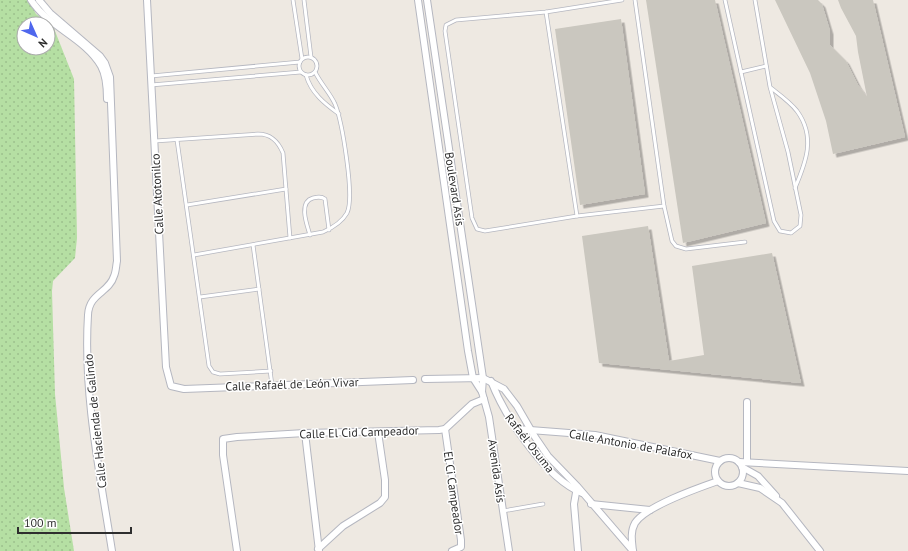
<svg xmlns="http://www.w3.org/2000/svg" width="908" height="551" viewBox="0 0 908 551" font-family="'PT Sans',sans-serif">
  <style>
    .grass { fill: url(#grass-dots); fill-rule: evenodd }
    .building { fill: #cac7bf; filter: url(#shadow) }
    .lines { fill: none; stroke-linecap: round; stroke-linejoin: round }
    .service-casing { stroke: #b5b7c0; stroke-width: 4.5 }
    .minor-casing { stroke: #b5b7c0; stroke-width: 8 }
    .service { stroke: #fff; stroke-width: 3 }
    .minor { stroke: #fff; stroke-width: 6 }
    .labels { text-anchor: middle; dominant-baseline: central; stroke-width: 3; stroke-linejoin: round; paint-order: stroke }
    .street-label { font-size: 12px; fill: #2e2e2e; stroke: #fff }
  </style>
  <defs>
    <pattern id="grass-dots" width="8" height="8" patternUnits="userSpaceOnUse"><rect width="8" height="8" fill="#b5dfa3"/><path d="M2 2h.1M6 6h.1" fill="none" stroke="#9cc08d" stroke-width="1.8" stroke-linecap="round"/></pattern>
    <filter id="shadow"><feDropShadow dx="3.5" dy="3.5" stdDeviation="0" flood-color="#0004"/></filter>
  </defs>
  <rect width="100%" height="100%" fill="#eee9e2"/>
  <path class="grass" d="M0,0H29L36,14L53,26L74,79L77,238L75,258L53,281L52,291L55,394L64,488L74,551H0ZM24,24H48V48H24Z"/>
  <g class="building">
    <path d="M646,0H715L766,223L683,243Z"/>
    <path d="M775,0H818L822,4L830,31V45L846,61L858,85L867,97L858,52L856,36L841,8L838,0H873L905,137L833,154L826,121L810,73Z"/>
    <path d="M621,19L645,194L580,205L555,29Z"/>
    <path d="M648,226L669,361L704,355L692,266L772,253L801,383L599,363L582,236Z"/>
  </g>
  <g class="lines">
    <defs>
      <g id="service">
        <path d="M293,0L302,59"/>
        <path d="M304,0L311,57"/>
        <path d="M622,0L546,12L456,20L446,25L445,31L472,218L477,229L485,231L577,216L664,206"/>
        <path d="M635,0L664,206L672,241L676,246L686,249L745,242"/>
        <path d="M725,0L774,221L780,231L791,233L800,226L801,215L788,152L770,87L755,0"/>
        <path d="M546,12L577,216"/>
        <circle cx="308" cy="66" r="9"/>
        <path d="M741,72L766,66"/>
        <path d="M306,75C311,93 325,104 339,114"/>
        <path d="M151,76L300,62"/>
        <path d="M151,85L301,72"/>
        <path d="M771,88C780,95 790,102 797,111C816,137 806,162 795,188"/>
        <path d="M177,140L209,366L213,372L220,374L271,371"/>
        <path d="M155,141L258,134C271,134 278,141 283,153L290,238"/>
        <path d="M187,205L286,189"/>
        <path d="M310,235C307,225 298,202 313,198C317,197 321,196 325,199L329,230"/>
        <path d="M253,245L272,385"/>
        <path d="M194,255L323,232C332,228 342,222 347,213C355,197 342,121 335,104C330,93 321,84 315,72"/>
        <path d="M200,297L259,289"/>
        <path d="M503,511L543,504"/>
      </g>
      <g id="minor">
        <path d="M31,0C48,27 85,38 101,66C106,75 107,88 107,99"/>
        <path d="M39,0L50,13L100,56L105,63L110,77L117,261C116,266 116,272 114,276C109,293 89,293 88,315C83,394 100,474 112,551"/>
        <path d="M147,0L166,367L171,386L184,389L413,380"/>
        <path d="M418,0L468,351L473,378L482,392"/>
        <path d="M427,0L483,378L482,392L489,417L509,551"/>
        <path d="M425,379L483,378L504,389L517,406L535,437L548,456L577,486L633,551"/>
        <path d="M491,381C505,417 545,478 582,493"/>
        <path d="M445,429L461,540V547L452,551"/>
        <path d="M517,429L595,435L720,461"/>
        <path d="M305,433L319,551"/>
        <circle cx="729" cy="472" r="14"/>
        <path d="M739,462L908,471"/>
        <path d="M747,462V402"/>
        <path d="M742,467L758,476L776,496"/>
        <path d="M738,483L760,488L782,503L820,551"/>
        <path d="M577,487L574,504L578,551"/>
        <path d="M591,504L650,510"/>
        <path d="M318,549L343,526L380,503L385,497V480L378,432"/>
        <path d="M237,551L223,455V439L237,437L305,433L439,430L445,429L472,404L484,399"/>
        <path d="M633,551C632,542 630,532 635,523C646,506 698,488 718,481"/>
      </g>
    </defs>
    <use href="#service" class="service-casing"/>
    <use href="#minor" class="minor-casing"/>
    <use href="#service" class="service"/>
    <use href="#minor" class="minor"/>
  </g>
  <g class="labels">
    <g class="street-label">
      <text transform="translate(455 189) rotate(81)">Boulevard Asís</text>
      <text transform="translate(157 194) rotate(-93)">Calle Atotonilco</text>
      <text transform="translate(292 384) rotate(-2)">Calle Rafaél de León Vivar</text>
      <text transform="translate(95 421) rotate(-96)">Calle Hacienda de Galindo</text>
      <text transform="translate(359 432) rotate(-2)">Calle El Cid Campeador</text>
      <text transform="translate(530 443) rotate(52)">Rafaél Osuma</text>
      <text transform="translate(631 444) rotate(10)">Calle Antonio de Palafox</text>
      <text transform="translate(497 471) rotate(82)">Avenida Asís</text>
      <text transform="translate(454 493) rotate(82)">El Ci Campeador</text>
    </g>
  </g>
  <g transform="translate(36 36) rotate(135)"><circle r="19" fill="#ffffff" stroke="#ababab"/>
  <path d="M0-3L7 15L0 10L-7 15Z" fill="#4f67ed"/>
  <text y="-6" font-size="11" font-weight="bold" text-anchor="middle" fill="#2e2e2e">N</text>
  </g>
  <path d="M18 527v6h113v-6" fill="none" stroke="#2e2e2e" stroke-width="2"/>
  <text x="24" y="527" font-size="12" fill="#2e2e2e" stroke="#ffffff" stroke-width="3" paint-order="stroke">100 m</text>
</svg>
